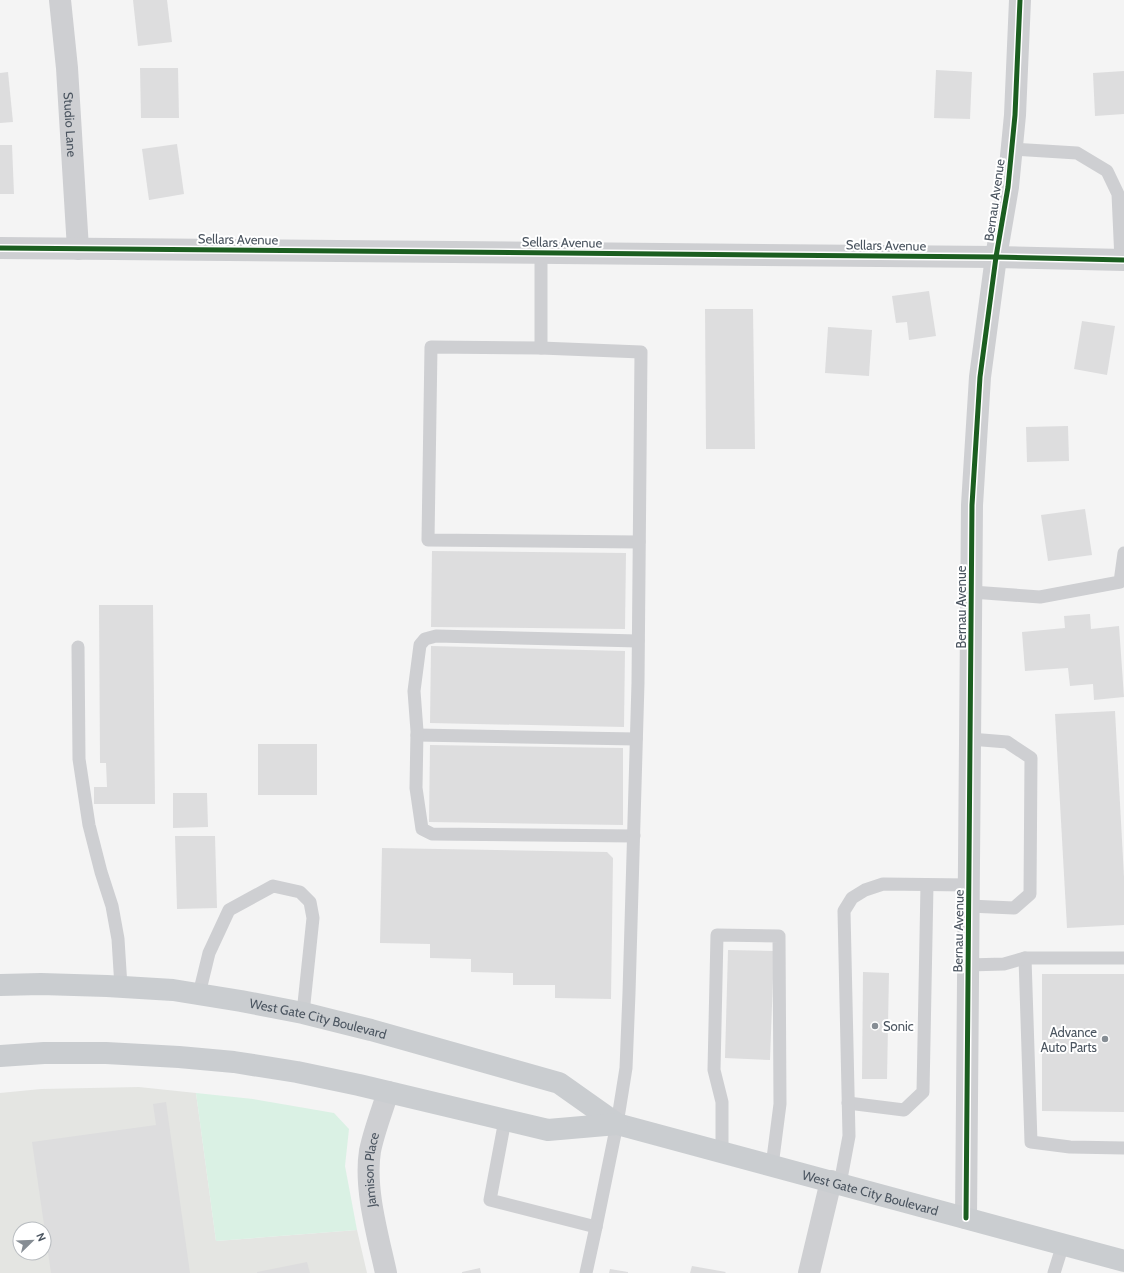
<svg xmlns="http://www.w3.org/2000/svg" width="1124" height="1273" viewBox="0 0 1124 1273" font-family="Cabin,sans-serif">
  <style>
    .commercial { fill: #e4e5e2; fill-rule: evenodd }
    .green { fill: #daf1e4 }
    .building { fill: #ddddde }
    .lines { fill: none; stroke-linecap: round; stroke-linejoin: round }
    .lane { stroke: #cecfd2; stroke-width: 13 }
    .street { stroke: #cecfd2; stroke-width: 22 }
    .primary { stroke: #cacdd0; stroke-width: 22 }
    .cycleway-casing { stroke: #fff; stroke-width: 8 }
    .cycleway { stroke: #1b5e20; stroke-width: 5 }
    .poi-dot { fill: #868d94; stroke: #fff; stroke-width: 1.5 }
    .labels { text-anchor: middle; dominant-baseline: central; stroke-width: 4; stroke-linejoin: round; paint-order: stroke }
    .street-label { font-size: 13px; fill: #4b5560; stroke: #fff }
    .poi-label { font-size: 13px; fill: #4b5560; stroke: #fff; text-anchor: start }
  </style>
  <rect width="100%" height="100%" fill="#f4f4f4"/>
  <path class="commercial" d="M139,1087L196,1093L216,1241L357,1230L367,1273H0V1093L41,1089ZM20,1229H44V1253H20Z"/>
  <path class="green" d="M196,1093L253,1099L334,1113L349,1129L345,1166L357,1230L216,1241Z"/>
  <g class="building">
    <path d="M133,0H167L172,42L138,46Z"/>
    <path d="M140,68H178L179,118H141Z"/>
    <path d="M936,70L972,72L970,119L934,118Z"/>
    <path d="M1124,71V114L1095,116L1093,73Z"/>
    <path d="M8,72L13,122L0,123V73Z"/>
    <path d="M177,144L184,194L149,200L142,149Z"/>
    <path d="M0,145H12L14,194H0Z"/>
    <path d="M929,291L936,336L909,340L907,322L896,323L892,296Z"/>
    <path d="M705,309H753L755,449H706Z"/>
    <path d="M1082,321L1115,326L1107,375L1074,369Z"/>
    <path d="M828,327L872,330L869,376L825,373Z"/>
    <path d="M1068,426L1069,461L1027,462L1026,427Z"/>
    <path d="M1085,509L1092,555L1048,561L1041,515Z"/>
    <path d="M432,551L626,553L625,629L431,627Z"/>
    <path d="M99,605H153L155,804H94V787H107L106,763H100Z"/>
    <path d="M1090,614L1091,629L1119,626L1124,697L1094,700L1093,684L1070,686L1068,668L1025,671L1022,632L1065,628L1064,616Z"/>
    <path d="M431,646L625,651L624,727L430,723Z"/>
    <path d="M1115,711L1124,877V925L1067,928L1055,714Z"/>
    <rect x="258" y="744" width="59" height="51"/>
    <path d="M430,745L623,748V825L429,822Z"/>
    <path d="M173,793H207L208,827L173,828Z"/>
    <path d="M175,836H215L217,908L177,909Z"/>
    <path d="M382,848L607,852L613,858L611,999L555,998V985H513V973L471,972V959L430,958V944L380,943Z"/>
    <path d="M728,950L774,951L770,1060L725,1058Z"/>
    <path d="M863,972L889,973L887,1079H862Z"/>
    <path d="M1042,974H1124V1112L1042,1111Z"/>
    <path d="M166,1102L190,1273H51L32,1142L156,1125L153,1104Z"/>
    <path d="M307,1262L310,1273H257V1272Z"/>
    <path d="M692,1266L726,1272L725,1273H690Z"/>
    <path d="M480,1268L481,1273H462V1272Z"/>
    <path d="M610,1269L628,1272V1273H609Z"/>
  </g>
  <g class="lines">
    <g class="lane">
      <path d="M1012,149L1077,153L1107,171L1118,194L1121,260"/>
      <path d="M541,348L431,347L428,540L639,542"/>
      <path d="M972,592L1040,597L1120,582L1124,553"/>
      <path d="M78,647L79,759L89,825L101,872L112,906L118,939L121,987"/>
      <path d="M417,735L636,739"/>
      <path d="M634,836L432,834L422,829L416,788L417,731L414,691L420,645L425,639L436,636L638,641"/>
      <path d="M969,906L1014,908L1030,894L1031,758L1007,742L970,739"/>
      <path d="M1025,958L1031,1142L1070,1147L1124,1148"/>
      <path d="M968,965L1004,964L1025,958H1124"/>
      <path d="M199,994L209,953L229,910L273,886L300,892L310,902L313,918L303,1013"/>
      <path d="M848,1103L904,1110L923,1092L927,885"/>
      <path d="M505,1120L490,1200L596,1227L617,1124L626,1068L629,993L638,683L641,352L541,348V253"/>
      <path d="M722,1152V1102L714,1070L717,935L779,936L780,1104L772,1166"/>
      <path d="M840,1184L849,1136L844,911L852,898L865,890L883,884L969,885"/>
      <path d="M586,1273L596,1227"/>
      <path d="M1054,1273L1063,1244"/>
    </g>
    <g class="street">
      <path id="s1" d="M60,0L67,68L78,249"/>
      <path d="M0,248L996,257L1124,260"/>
      <path d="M966,1218L972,505L980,377L996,257L1008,187L1015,115L1020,0"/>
      <path id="s2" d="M386,1273C378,1236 364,1189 370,1151C374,1131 382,1111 388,1092"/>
      <path d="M809,1273L831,1181"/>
    </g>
    <g class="primary">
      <path id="s3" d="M0,985L41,984L107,986L173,990L241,1001L303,1013L371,1030L559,1083L617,1124L1124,1261"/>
      <path d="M0,1056L44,1053H106L179,1057L234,1062L297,1072L359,1085L548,1130L617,1124"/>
    </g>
    <defs>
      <g id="cycleway">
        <path d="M0,248L996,257L1124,260"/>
        <path d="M966,1218L972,505L980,377L996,257L1008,187L1015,115L1020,0"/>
      </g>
    </defs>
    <use href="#cycleway" class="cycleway-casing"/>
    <use href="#cycleway" class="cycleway"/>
  </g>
  <g class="poi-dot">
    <circle cx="875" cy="1026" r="4"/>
    <circle cx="1105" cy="1039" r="4"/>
  </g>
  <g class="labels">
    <g class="street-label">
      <text stroke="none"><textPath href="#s1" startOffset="125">Studio Lane</textPath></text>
      <text transform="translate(994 200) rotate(-82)">Bernau Avenue</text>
      <text transform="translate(238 239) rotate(1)">Sellars Avenue</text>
      <text transform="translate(562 242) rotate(1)">Sellars Avenue</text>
      <text transform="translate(886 245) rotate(1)">Sellars Avenue</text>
      <text transform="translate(961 607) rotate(-90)">Bernau Avenue</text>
      <text transform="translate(958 931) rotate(-89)">Bernau Avenue</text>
      <text stroke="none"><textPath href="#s3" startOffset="321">West Gate City Boulevard</textPath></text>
      <text stroke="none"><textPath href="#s2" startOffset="105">Jamison Place</textPath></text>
      <text stroke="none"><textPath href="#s3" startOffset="904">West Gate City Boulevard</textPath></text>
    </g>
    <g class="poi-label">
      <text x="883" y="1026">Sonic</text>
      <text x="1097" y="1032" text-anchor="end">Advance<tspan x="1097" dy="15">Auto Parts</tspan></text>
    </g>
  </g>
  <g transform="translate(32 1241) rotate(67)"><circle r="19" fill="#ffffff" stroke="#b7bbbf"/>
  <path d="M0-3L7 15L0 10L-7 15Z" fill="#868d94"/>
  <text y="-6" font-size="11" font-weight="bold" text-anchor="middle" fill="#4b5560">N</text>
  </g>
</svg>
